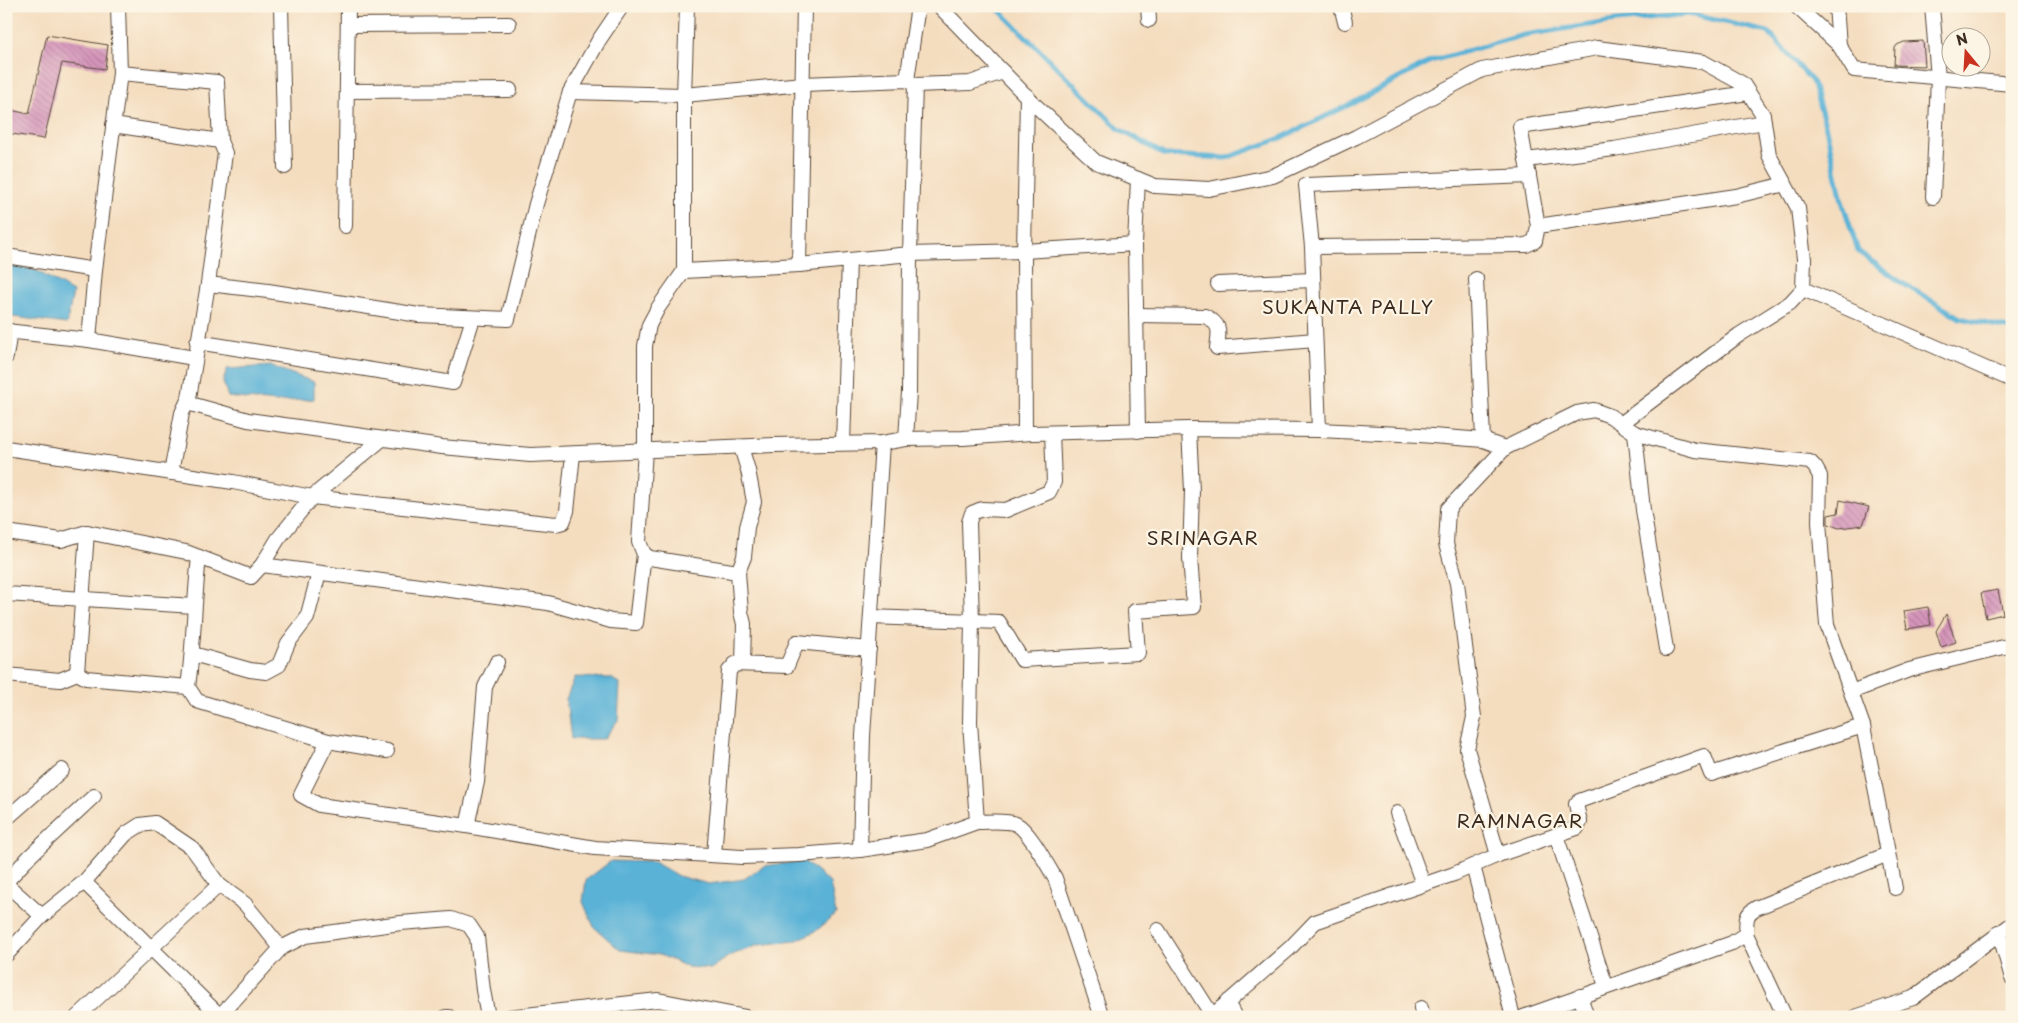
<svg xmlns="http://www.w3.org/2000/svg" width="2018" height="1023" viewBox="0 0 2018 1023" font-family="'Playpen Sans',sans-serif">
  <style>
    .water { fill: #5ab2d7; stroke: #4a6e7a }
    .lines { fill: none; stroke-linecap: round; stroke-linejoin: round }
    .stream { stroke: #5ab2d7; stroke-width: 5 }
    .building { fill: url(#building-back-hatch) }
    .street-casing { stroke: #574536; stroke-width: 16 }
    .street { stroke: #fff; stroke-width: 14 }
    .labels { text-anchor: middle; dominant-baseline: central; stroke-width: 4.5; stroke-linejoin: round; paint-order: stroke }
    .neighbourhood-label { font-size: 19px; letter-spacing: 1px; fill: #3b2a1e; stroke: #fcf5e5 }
  </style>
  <defs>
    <pattern id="building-back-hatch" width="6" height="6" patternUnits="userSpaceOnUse" patternTransform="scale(1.25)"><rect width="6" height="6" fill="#d695bb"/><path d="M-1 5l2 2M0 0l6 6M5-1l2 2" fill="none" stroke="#af7a97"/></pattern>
  </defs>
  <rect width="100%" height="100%" fill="#fcf5e5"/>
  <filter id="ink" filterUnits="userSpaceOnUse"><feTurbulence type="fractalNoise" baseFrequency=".02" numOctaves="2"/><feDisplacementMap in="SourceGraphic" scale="10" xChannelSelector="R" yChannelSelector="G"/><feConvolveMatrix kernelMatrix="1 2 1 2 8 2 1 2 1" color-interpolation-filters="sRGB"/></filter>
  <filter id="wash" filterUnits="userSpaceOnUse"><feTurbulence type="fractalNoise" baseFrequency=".0096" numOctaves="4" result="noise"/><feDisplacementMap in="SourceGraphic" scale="20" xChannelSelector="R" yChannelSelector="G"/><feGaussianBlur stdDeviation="1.12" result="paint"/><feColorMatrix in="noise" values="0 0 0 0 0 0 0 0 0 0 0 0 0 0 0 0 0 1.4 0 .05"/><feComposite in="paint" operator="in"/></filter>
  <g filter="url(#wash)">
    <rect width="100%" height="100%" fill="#f4ddbf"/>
    <g class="water">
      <path d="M6,266L34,269L73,292L67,324L6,316Z"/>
      <path d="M271,366L314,382V399L276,402L228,397L223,382L227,369Z"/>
      <path d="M575,677L611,678L620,684L618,720L604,739H571L566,699Z"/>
      <path d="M611,861L654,862L678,876L709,884L744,879L764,866L804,861L830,883L836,914L816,931L795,941L758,945L729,956L711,969L688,967L660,955L620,950L594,927L583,902L586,880Z"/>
      <path d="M1575,1001L1581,1017H1538Z"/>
    </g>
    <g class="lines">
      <path class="stream" d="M995,6L1119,129L1165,155L1226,158L1279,139L1353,103L1431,61L1524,35L1616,21L1689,14L1768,32L1812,81L1826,128L1842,201L1858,251L1899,281L1960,318L2012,329"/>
    </g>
    <g id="blocks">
      <g class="building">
        <path d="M47,35L108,45L105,69L62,63L44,139L6,133V109L29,114Z"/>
        <path d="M1923,41L1925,66L1894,65L1895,48L1897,45L1904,42Z"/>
        <path d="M1840,500L1869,507L1863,525L1839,528L1828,524V515L1838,513Z"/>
        <path d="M1998,590L2003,614L1986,618L1981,593Z"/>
        <path d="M1928,607L1931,625L1907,629L1904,611Z"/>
        <path d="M1946,614L1956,642L1941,647L1936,631Z"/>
      </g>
    </g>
  </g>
  <g filter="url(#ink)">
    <use href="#blocks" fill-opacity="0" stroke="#574536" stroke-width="1"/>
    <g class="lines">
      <defs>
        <g id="street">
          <path d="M281,6L285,167"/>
          <path d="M687,6L684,95V271L658,308L649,325L645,346V450L639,542L644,554L650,558L738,572L741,612L744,624L743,664"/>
          <path d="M939,6L1034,104L1096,162L1155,186L1209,189L1273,176L1356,137L1482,70L1597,48L1703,62L1743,84L1763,115L1769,155L1798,208L1804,259L1803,289L1790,303L1739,335L1622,423"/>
          <path d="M1148,6L1149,20"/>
          <path d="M1341,6L1345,22"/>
          <path d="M1796,6L1839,45L1854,70L2012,84"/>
          <path d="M1836,6L1839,45"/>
          <path d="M1932,6L1938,78L1933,197"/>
          <path d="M348,25L509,24"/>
          <path d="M120,73L217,82L220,141L225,153L208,284L189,398L182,413L171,473"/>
          <path d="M907,80L918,6"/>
          <path d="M915,85L970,83L1003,72"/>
          <path d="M347,91L510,90"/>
          <path d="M570,92L684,95L803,84L907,80L915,85L910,254L1024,251L1135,244L1138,431"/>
          <path d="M113,125L220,141"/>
          <path d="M1526,160L1614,149L1764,122"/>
          <path d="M345,226L348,6"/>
          <path d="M1538,226L1520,127L1748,93"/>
          <path d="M1135,244L1138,179"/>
          <path d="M1312,247L1306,185L1529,176"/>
          <path d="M6,256L95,270"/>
          <path d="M799,265L804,6"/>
          <path d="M684,271L799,265L910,254L909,392L906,439"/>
          <path d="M1476,279L1483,440"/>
          <path d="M208,284L268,291L419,315L508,319L536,204L570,92L599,40L622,6"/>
          <path d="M1218,284L1313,280"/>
          <path d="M1803,289L2012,380"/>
          <path d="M1136,315L1205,316C1222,325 1219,331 1217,348L1315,340"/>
          <path d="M6,331L89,340L194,358"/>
          <path d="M89,340L95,270L120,73L118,6"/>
          <path d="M197,342L453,383L473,318"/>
          <path d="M6,357L10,331"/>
          <path d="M187,403L248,420L442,447L530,455L774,445L882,443L906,439L963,438L1032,433L1189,429L1319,430L1420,435L1483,440L1505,448"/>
          <path d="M1319,430L1312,247L1526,245L1535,241L1538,226L1736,196L1785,184"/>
          <path d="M1025,433L1024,251L1027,96"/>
          <path d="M1635,433L1643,510L1666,649"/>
          <path d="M843,443L849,260"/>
          <path d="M6,448L233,482L312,497L556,524L563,522L567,511L573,454"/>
          <path d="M6,532L61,540L87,532L186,552L251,577L262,565L278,539L312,497L382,439"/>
          <path d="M262,565L548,603L611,621L636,623L644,554"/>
          <path d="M738,572L744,557L747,527L754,502L748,470L741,447"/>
          <path d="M6,594L194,606"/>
          <path d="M871,617L999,622L1022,660L1138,653L1135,611L1194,607L1190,558L1192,491L1189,429"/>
          <path d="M193,654L250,670L266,672L279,665L288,643L307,618L319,573"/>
          <path d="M77,673L87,532"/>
          <path d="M6,675L60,680L77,673L86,678L188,687L197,701L328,741L301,795L319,805L467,826L595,848L742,857L799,855L860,850L927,840L977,822L970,722L972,621L969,522L972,513L982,509L1006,510L1049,492L1054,482L1052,433"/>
          <path d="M188,687C194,644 194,600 199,557"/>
          <path d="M1851,692L1909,670L2012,645"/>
          <path d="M328,741L387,751"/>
          <path d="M1397,813L1423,884"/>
          <path d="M6,819L62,770"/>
          <path d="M977,822C989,822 1005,820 1016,824C1029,830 1047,865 1055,878L1102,1017"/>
          <path d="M467,826L477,782L485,687L497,662"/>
          <path d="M1556,835L1606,986"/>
          <path d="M860,850L863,736L882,443"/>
          <path d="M714,855L729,671L735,664L787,666L797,642L869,649"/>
          <path d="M1498,855L1577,828L1580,822L1576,804L1579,801L1704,756L1711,774L1863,726"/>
          <path d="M1473,866L1513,1017"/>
          <path d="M6,882L31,855L94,796"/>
          <path d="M84,882L126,834L140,825L155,823L192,848L219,885"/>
          <path d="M6,884L42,916"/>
          <path d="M1158,930L1212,1015"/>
          <path d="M1999,932L2012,978"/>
          <path d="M1746,934L1785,1017"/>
          <path d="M6,955L42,916L84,882L220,1016L223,1017"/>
          <path d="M1580,996L1587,1017"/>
          <path d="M1227,1002L1235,1017"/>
          <path d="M1421,1008L1423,1017"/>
          <path d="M77,1017L219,885L245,904L281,948"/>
          <path d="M219,1017L281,948L305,936L401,923L451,919L469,925L477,937L483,990L488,1017"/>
          <path d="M446,1017H449"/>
          <path d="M508,1017L658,1000L746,1017"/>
          <path d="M1211,1017L1290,948L1315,922L1454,874L1498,855L1467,749L1474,717L1457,583L1446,544L1448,509L1505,448L1577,413L1594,410L1610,416L1635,433L1695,450L1810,462L1815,467L1820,476L1819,522L1827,625L1863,726L1895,888"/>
          <path d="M1523,1017L1732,943L1746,934C1747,921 1744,915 1756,908L1888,854"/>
          <path d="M1855,1017L1913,998L2012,924"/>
        </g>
      </defs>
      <use href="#street" class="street-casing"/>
      <use href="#street" class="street"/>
    </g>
  </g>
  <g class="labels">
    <g class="neighbourhood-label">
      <text x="1348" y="306">SUKANTA PALLY</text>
      <text x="1203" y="537">SRINAGAR</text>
      <text x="1520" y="820">RAMNAGAR</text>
    </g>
  </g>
  <rect width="2018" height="1023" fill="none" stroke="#fcf5e5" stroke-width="25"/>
  <g transform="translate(1966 52) rotate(342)"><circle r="24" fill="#fcf5e5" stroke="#afa495"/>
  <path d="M0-4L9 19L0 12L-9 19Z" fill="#c8321e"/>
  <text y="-8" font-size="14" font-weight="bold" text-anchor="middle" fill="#3b2a1e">N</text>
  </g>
</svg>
